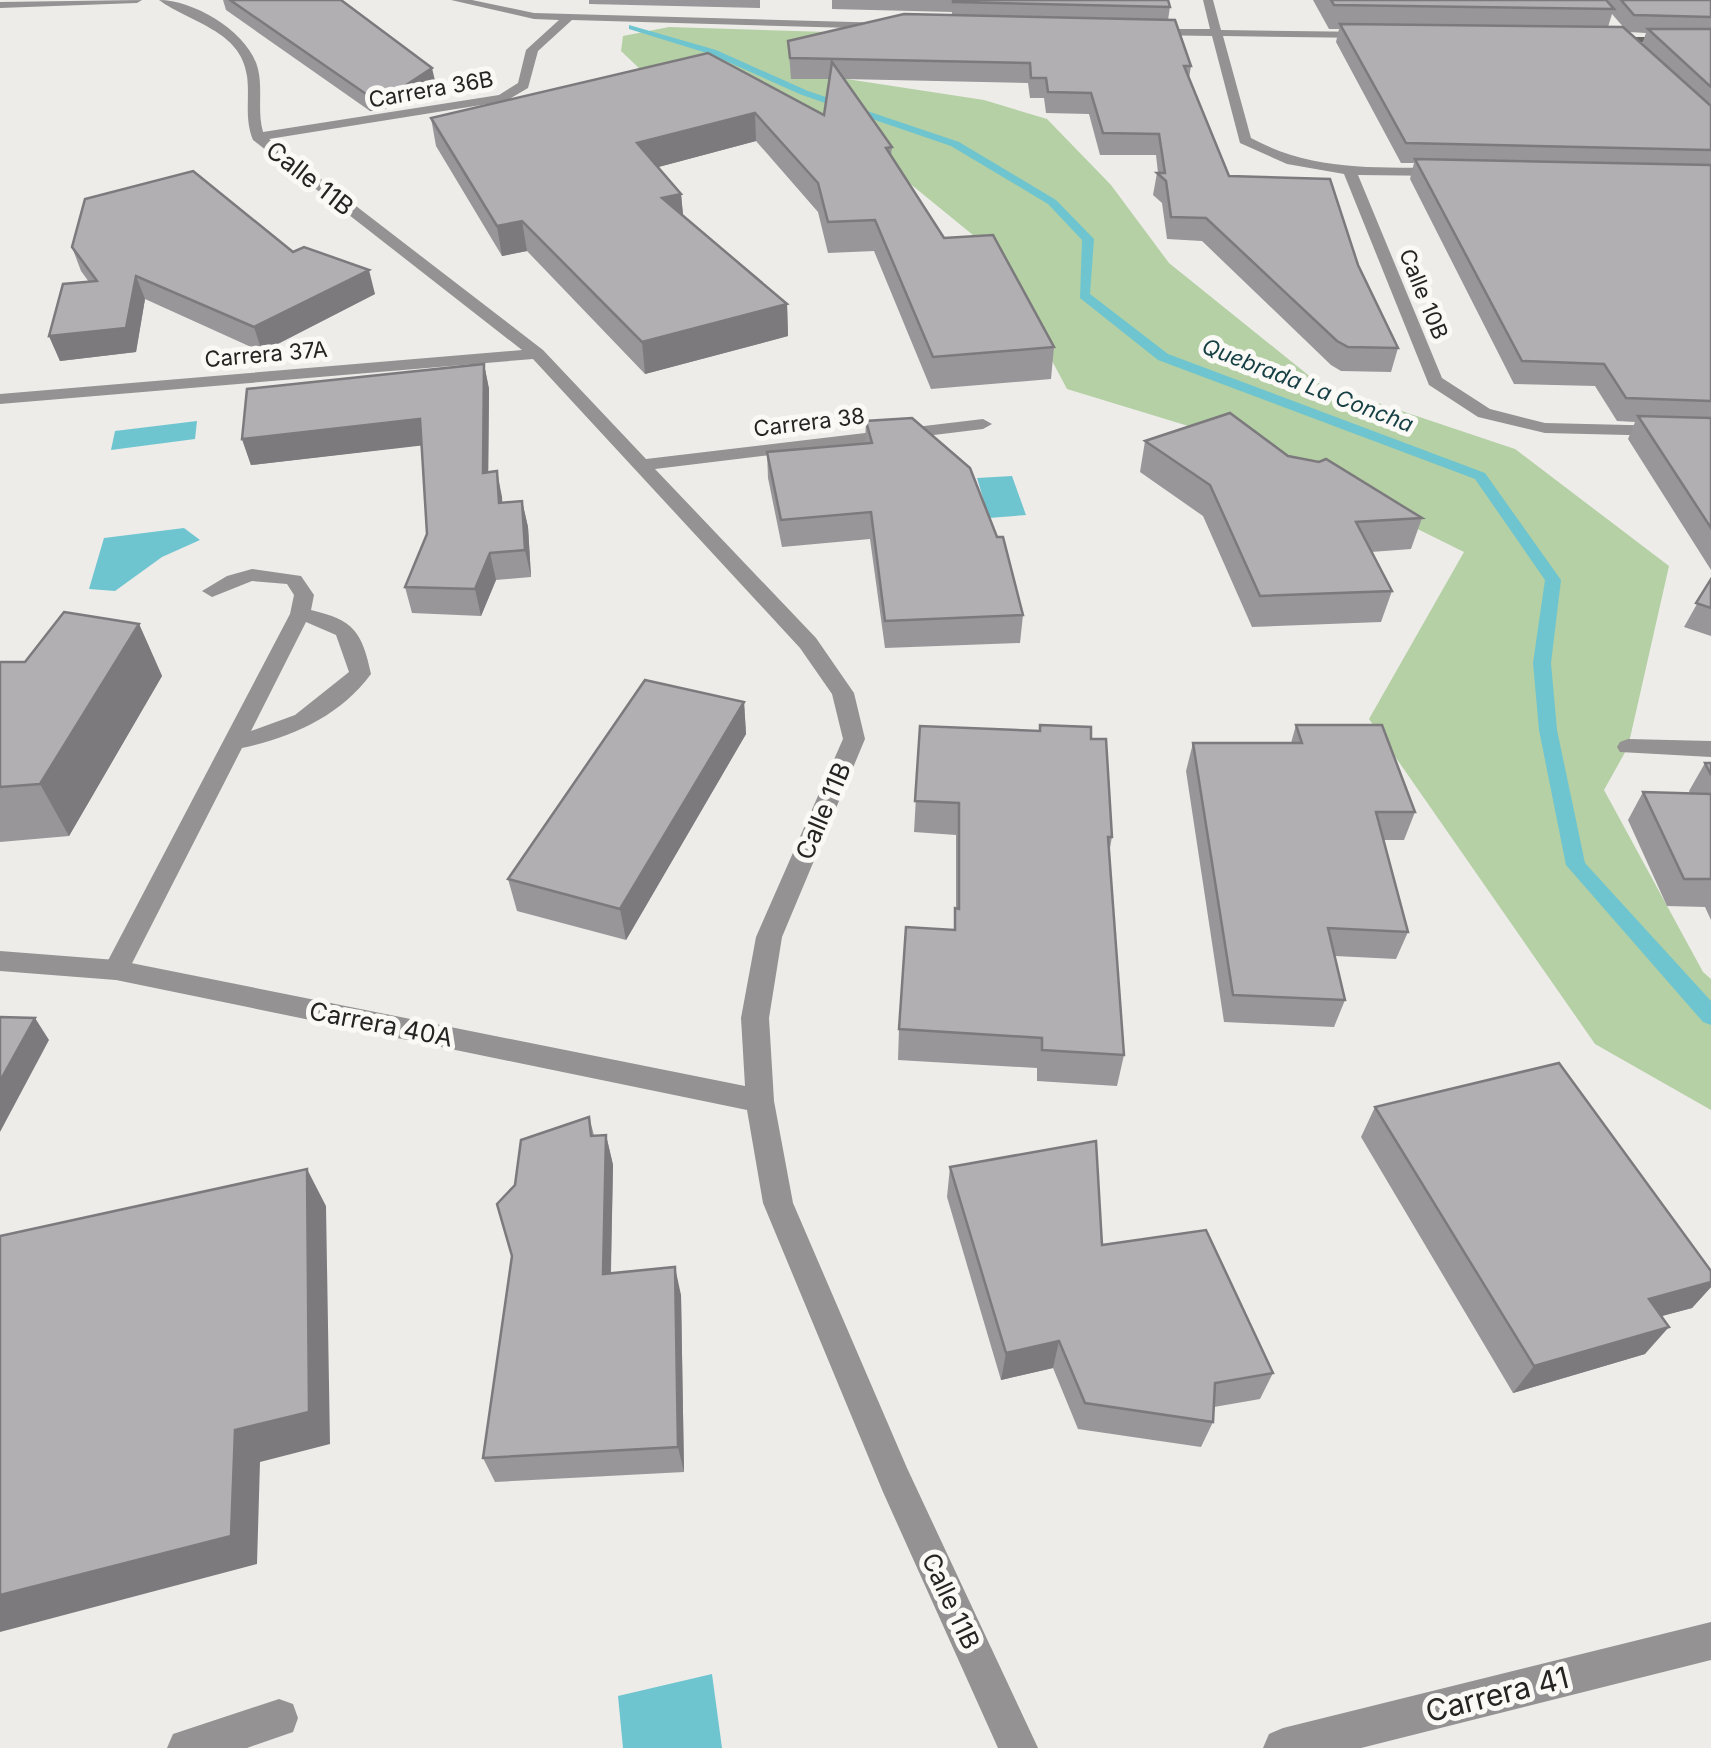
<svg xmlns="http://www.w3.org/2000/svg" width="1711" height="1748" viewBox="0 0 1711 1748" font-family="Inter,sans-serif">
  <style>
    .green { fill: #b4d0a4 }
    .water { fill: #6ec5d0 }
    .lines { fill: none; stroke-linecap: round; stroke-linejoin: round }
    .stream { fill: #6ec5d0; fill-rule: evenodd }
    .lane { fill: #949292; fill-rule: evenodd }
    .street { fill: #949292; fill-rule: evenodd }
    .secondary { fill: #6a6867; fill-rule: evenodd }
    .wall { fill: #989699; fill-rule: evenodd }
    .shaded-wall { fill: #7c7a7d }
    .building { fill: #b1afb2; stroke: #7c7a7d; stroke-width: 2.5 }
    .labels { text-anchor: middle; dominant-baseline: central; stroke-width: 10; stroke-linejoin: round; paint-order: stroke }
    .far-street-label { font-size: 22px; fill: #242423; stroke: #fbf9f6 }
    .far-water-label { font-size: 22px; font-style: italic; fill: #174045; stroke: #fbf9f6 }
    .street-label { font-size: 25px; fill: #242423; stroke: #fbf9f6 }
    .near-street-label { font-size: 30px; fill: #242423; stroke: #fbf9f6 }
  </style>
  <rect width="100%" height="100%" fill="#edece9"/>
  <path class="green" d="M669,27L828,32L840,78L984,100L1047,119L1111,185L1169,263L1318,383L1515,449L1669,566L1628,747L1604,790L1703,972L1711,979V1110L1595,1044L1369,719L1464,552L1244,443L1067,389L995,253L881,160L641,70L621,51L623,36Z"/>
  <g class="water">
    <path d="M197,421L195,439L111,450L115,431Z"/>
    <path d="M1012,476L1026,515L989,518L977,478Z"/>
    <path d="M184,528L200,540L162,557L115,591L89,589L104,538Z"/>
    <path d="M712,1674L722,1748H623L618,1696Z"/>
  </g>
  <g class="lines">
    <path class="stream" d="M629,25L716,50L808,91L959,142L1056,200L1094,239L1090,294L1168,354L1485,473L1561,580L1551,663L1557,730L1585,863L1711,1001V1025L1703,1022L1566,865L1539,730L1533,663L1545,580L1475,479L1158,360L1080,298L1082,240L1048,204L951,146L802,95L710,54L629,29Z"/>
    <g class="lane">
      <path d="M252,569L301,576L314,595L311,610C354,620 362,632 371,674C339,717 292,737 242,748L125,977L116,980L107,977L103,970L290,614L294,595L287,584L252,581L212,597L202,591L227,576ZM306,622L336,635L349,672L295,715L251,731Z"/>
      <path d="M279,1699L293,1704L298,1718L293,1732L247,1748H167L173,1734Z"/>
    </g>
    <g class="street">
      <path d="M142,0L137,3L0,8V2Z"/>
      <path d="M159,0C194,0 249,32 258,69C263,90 257,111 263,132L499,95L518,83L526,50L559,20L534,19L451,0H472L534,13L889,23L895,26L889,29L572,20L538,51L528,88L506,101L269,139L543,350L646,459L983,419L992,424L983,429L655,469L816,638L854,693L865,739L782,937L769,1018L774,1101L793,1203L907,1468L1038,1748H998L883,1492L763,1203L747,1110L116,980L0,971V951L116,960L745,1086L741,1018L756,937L843,739L832,694L800,648L533,359L0,404V394L522,350L253,140C244,118 250,98 247,76C241,30 190,23 159,0Z"/>
      <path d="M1203,0H1213L1221,30L1369,32L1375,35L1369,38L1223,36L1251,138C1313,172 1377,167 1446,168L1453,172L1446,176L1358,175L1442,378L1490,409L1545,423L1711,427V437L1545,433L1478,417L1429,385L1344,174L1287,164L1240,143L1212,36L1149,35L1143,32L1149,29H1210Z"/>
      <path d="M1628,739L1711,741V757L1620,752L1617,747L1620,742Z"/>
      <path d="M1711,1622V1660L1361,1748H1263L1269,1734L1283,1728Z"/>
    </g>
    <path class="secondary" d="M1618,37H1711V43L1622,42Z"/>
  </g>
  <g class="wall">
    <path d="M223,0H341L436,85L403,106L370,111L226,10Z"/>
    <path d="M589,0H760V8L589,4Z"/>
    <path d="M832,0H1168L1170,7L1168,20L1191,66L1189,78L1229,176L1358,265L1398,348L1391,372L1341,371L1331,365L1202,241L1167,239L1162,203L1153,195L1157,173H1158L1156,155H1100L1089,114L1046,113L1044,98H1030L1028,83L844,79L892,147L891,156L944,238L1054,347L1051,379L931,389L874,251L828,253L818,212L756,141L658,167L681,194L683,216L787,304L788,336L645,374L527,251L502,256L436,146L431,118L708,53L824,115L829,79H791L788,41L952,15V12L832,9Z"/>
    <path d="M1313,0H1711V570L1628,439L1635,422L1617,421L1595,386L1514,384L1410,179L1414,163H1401L1336,42L1339,29H1329ZM1612,14L1625,29L1608,27ZM1629,32L1646,33L1642,44Z"/>
    <path d="M72,247L293,252L375,294L262,352L145,299L136,352L60,361L49,336L89,282L81,271Z"/>
    <path d="M484,364L489,389L488,472L502,497V503L522,501L528,527L531,577L496,580L481,616L412,613L405,587L427,534L421,445L251,465L242,439Z"/>
    <path d="M866,421L1023,615L1020,643L885,648L870,539L782,547L768,478L767,452L865,444Z"/>
    <path d="M1145,441L1288,456L1422,518L1411,549L1371,552L1392,591L1381,622L1252,627L1203,516L1140,472Z"/>
    <path d="M1711,579V636L1684,627Z"/>
    <path d="M139,624L162,676L69,836L0,842V663L25,662Z"/>
    <path d="M744,702L746,734L626,940L517,911L508,879Z"/>
    <path d="M1296,725L1415,812L1404,840H1383L1408,932L1396,959L1335,956L1345,1000L1334,1027L1224,1022L1186,771L1193,743H1291Z"/>
    <path d="M920,726L1091,739L1112,837L1109,853L1124,1055L1117,1086L1037,1081V1068L898,1060L899,1029L954,930L956,908V835L914,832Z"/>
    <path d="M1705,763H1711V920L1705,907L1667,906L1628,820L1643,792L1690,793L1689,791Z"/>
    <path d="M1375,1107L1711,1271V1287L1692,1308L1661,1316L1645,1354L1513,1393L1361,1137Z"/>
    <path d="M589,1117L594,1135H606L613,1165L611,1273L681,1295L684,1472L495,1482L483,1458L512,1256Z"/>
    <path d="M950,1167L1102,1245L1273,1373L1260,1399L1214,1407L1213,1422L1201,1447L1078,1429L1053,1368L1001,1380L947,1197Z"/>
  </g>
  <g class="shaded-wall">
    <path d="M432,68L436,85L403,106L370,111L366,94Z"/>
    <path d="M755,113L756,141L640,172L637,143Z"/>
    <path d="M681,194L684,224L662,198Z"/>
    <path d="M522,221L527,251L502,256L497,226Z"/>
    <path d="M369,270L375,294L262,352L254,327Z"/>
    <path d="M136,276L145,299L136,352L60,361L49,336Z"/>
    <path d="M787,304L788,336L645,374L642,342Z"/>
    <path d="M484,364L489,389L488,499L483,473Z"/>
    <path d="M420,419L426,445L251,465L242,439Z"/>
    <path d="M497,471L502,497L504,530L499,503Z"/>
    <path d="M522,501L528,527L531,577L525,550Z"/>
    <path d="M490,553L496,580L481,616L475,589Z"/>
    <path d="M139,624L162,676L69,836L40,784Z"/>
    <path d="M744,702L746,734L626,940L620,909Z"/>
    <path d="M35,1018L49,1040L0,1132V1081Z"/>
    <path d="M606,1135L613,1165L610,1302L603,1274Z"/>
    <path d="M307,1169L326,1206L330,1444L260,1462L257,1564L0,1632V1595Z"/>
    <path d="M675,1267L681,1295L684,1472L678,1447Z"/>
    <path d="M1711,1282V1287L1692,1308L1625,1326L1649,1299Z"/>
    <path d="M1669,1327L1645,1354L1513,1393L1534,1366Z"/>
    <path d="M1059,1341L1053,1368L1001,1380L1006,1353Z"/>
  </g>
  <g class="building">
    <path d="M230,0H341L432,68L400,89L366,94Z"/>
    <path d="M953,0H1168L1170,7L953,2Z"/>
    <path d="M1331,0H1606L1614,9L1334,5Z"/>
    <path d="M1621,0H1711V17L1634,15Z"/>
    <path d="M904,14L1175,20L1191,66H1184L1229,176L1330,179L1358,265L1398,348L1348,347L1337,341L1206,218L1171,217L1166,181L1157,173H1165L1159,134L1103,133L1091,93L1048,92L1046,78H1031L1030,63L790,58L788,41Z"/>
    <path d="M1340,24L1623,27L1711,106V150L1406,143Z"/>
    <path d="M1648,29H1711V87Z"/>
    <path d="M708,53L824,115L832,62L892,147L886,148L944,238L993,235L1054,347L933,357L875,220L828,222L818,183L755,113L637,143L681,194L662,198L787,304L642,342L522,221L497,226L431,118Z"/>
    <path d="M1415,159L1711,165V401L1626,398L1604,364L1522,361Z"/>
    <path d="M193,171L293,252L304,247L369,270L254,327L136,276L126,328L49,336L63,284L97,281L72,247L85,199Z"/>
    <path d="M484,364L483,473L497,471L499,503L522,501L525,550L490,553L475,589L405,587L427,534L420,419L242,439L247,389Z"/>
    <path d="M1230,413L1288,456L1319,462L1326,459L1422,518L1356,522L1392,591L1260,596L1210,485L1145,441Z"/>
    <path d="M1638,416L1711,418V528Z"/>
    <path d="M912,418L970,468L997,537H1003L1023,615L885,621L871,512L781,520L767,452L872,443L866,421Z"/>
    <path d="M1711,579V608L1696,603Z"/>
    <path d="M64,612L139,624L40,784L0,787V663L1,662H25Z"/>
    <path d="M645,680L744,702L620,909L508,879Z"/>
    <path d="M1040,725L1091,727V739H1106L1112,837H1108L1124,1055L1042,1050V1038L899,1029L906,927L955,930V908L959,909V803L915,801L920,726L1040,731Z"/>
    <path d="M1296,725H1382L1415,812H1376L1408,932L1328,928L1345,1000L1233,995L1193,743H1302Z"/>
    <path d="M1705,763H1711V775Z"/>
    <path d="M1643,792L1711,794V879H1684Z"/>
    <path d="M0,1017L35,1018L0,1081Z"/>
    <path d="M1559,1063L1711,1271V1282L1649,1299L1669,1327L1534,1366L1375,1107Z"/>
    <path d="M589,1117L591,1136L606,1135L603,1274L675,1267L678,1447L483,1458L512,1256L497,1204L515,1185L521,1140Z"/>
    <path d="M1096,1141L1102,1245L1206,1230L1273,1373L1215,1383L1213,1422L1085,1403L1059,1341L1006,1353L950,1167Z"/>
    <path d="M307,1169L309,1412L235,1430L231,1536L0,1595V1236Z"/>
  </g>
  <g class="labels">
    <g class="far-street-label">
      <text transform="translate(431 89) rotate(-10)">Carrera 36B</text>
      <text transform="translate(1424 294) rotate(68)">Calle 10B</text>
      <text transform="translate(266 354) rotate(-5)">Carrera 37A</text>
      <text transform="translate(809 422) rotate(-7)">Carrera 38</text>
    </g>
    <g class="far-water-label">
      <text transform="translate(1308 385) rotate(21)">Quebrada La Concha</text>
    </g>
    <g class="street-label">
      <text transform="translate(310 178) rotate(38)">Calle 11B</text>
      <text transform="translate(823 811) rotate(-67)">Calle 11B</text>
      <text transform="translate(381 1024) rotate(11)">Carrera 40A</text>
      <text transform="translate(951 1601) rotate(65)">Calle 11B</text>
    </g>
    <g class="near-street-label">
      <text transform="translate(1497 1694) rotate(-14)">Carrera 41</text>
    </g>
  </g>
</svg>
